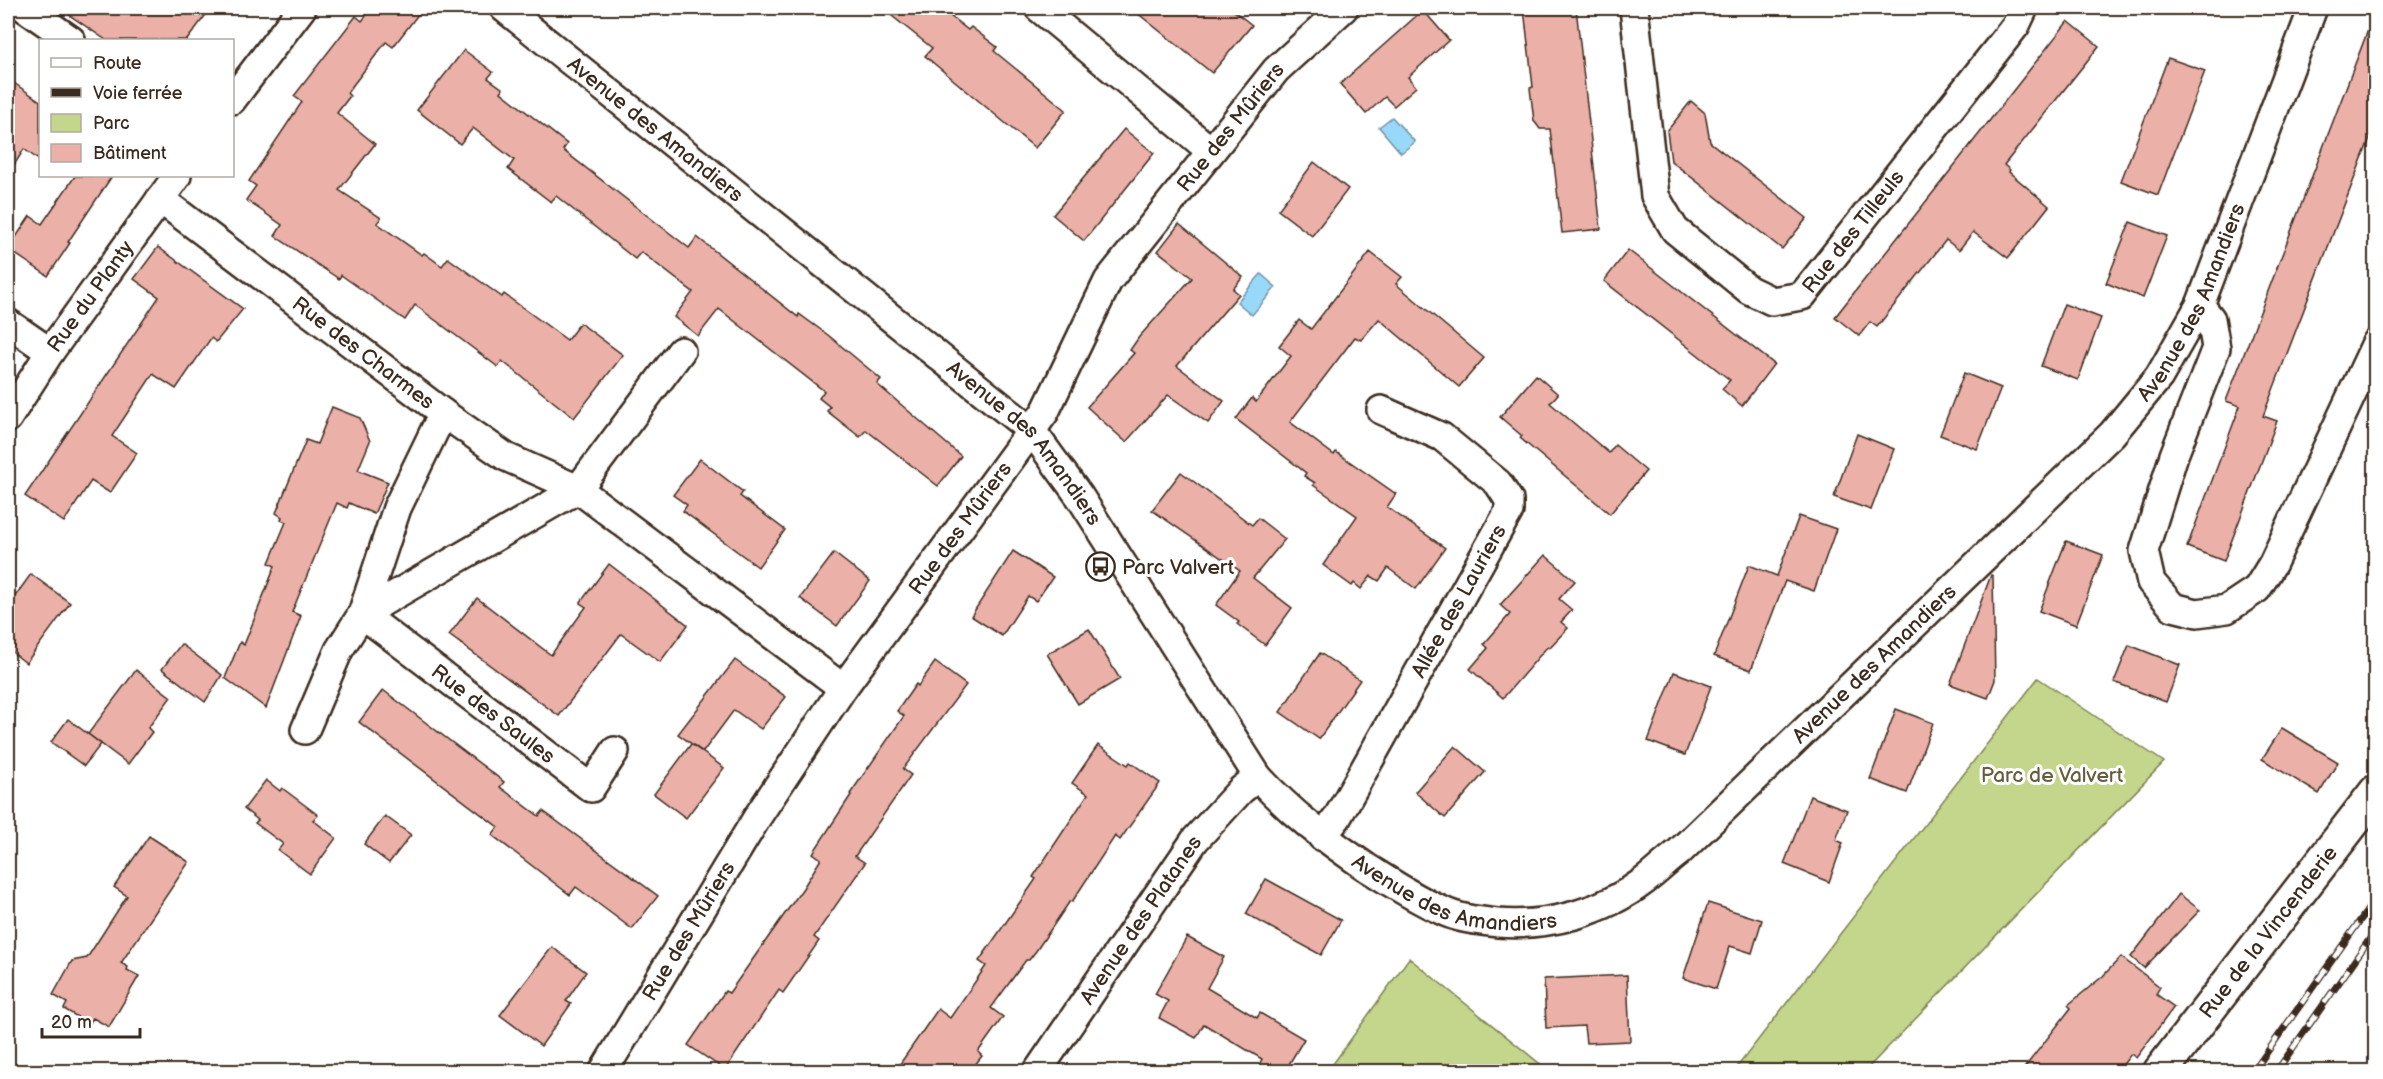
<svg xmlns="http://www.w3.org/2000/svg" width="2383" height="1079" viewBox="0 0 2383 1079" font-family="'Balsamiq Sans',sans-serif">
  <style>
    .green { fill: #c3d68b; stroke: #7f8054; stroke-width: 1.5 }
    .water { fill: #98d9fa; stroke: #7393a2; stroke-width: 1.5 }
    .building { fill: #ebb0a8; stroke: #3b2a1e; stroke-width: 1.5 }
    .lines { fill: none; stroke-linecap: round; stroke-linejoin: round }
    .street-casing { stroke: #3b2a1e; stroke-width: 32 }
    .secondary-casing { stroke: #3b2a1e; stroke-width: 38 }
    .street { stroke: #fff; stroke-width: 27 }
    .secondary { stroke: #fff; stroke-width: 33 }
    .rail-casing { stroke: #3b2a1e; stroke-width: 7 }
    .rail { stroke: #fff; stroke-width: 4.5; stroke-dasharray: 14; stroke-linecap: butt }
    .labels { text-anchor: middle; dominant-baseline: central; stroke-width: 6; stroke-linejoin: round; paint-order: stroke }
    .street-label { font-size: 21px; fill: #3b2a1e; stroke: #fff }
    .poi-label { font-size: 21px; fill: #3b2a1e; stroke: #fff; text-anchor: start }
    .park-label { font-size: 21px; fill: #645e3f; stroke: #fff }
  </style>
  <rect width="100%" height="100%" fill="#fff"/>
  <filter id="ink" filterUnits="userSpaceOnUse"><feTurbulence type="fractalNoise" baseFrequency=".0167" numOctaves="2"/><feDisplacementMap in="SourceGraphic" scale="12" xChannelSelector="R" yChannelSelector="G"/><feConvolveMatrix kernelMatrix="1 2 1 2 8 2 1 2 1" color-interpolation-filters="sRGB"/></filter>
  <g filter="url(#ink)">
    <g class="green">
      <path d="M2038,678L2164,762L1865,1071H1734Z"/>
      <path d="M1409,958L1549,1071H1328Z"/>
    </g>
    <g class="water">
      <path d="M1392,117L1415,142L1401,153L1379,127Z"/>
      <path d="M1261,274L1276,287L1252,315L1237,302Z"/>
    </g>
    <g class="building">
      <path d="M59,8H211L187,40H106Z"/>
      <path d="M372,8H423L393,47L386,42L347,93L350,96L337,113L375,144L339,190L381,218L377,223L422,255L424,253L442,266L448,258L502,297L504,294L567,340L580,323L623,355L574,418L502,361L498,367L415,305L405,320L341,275L339,279L275,236L282,225L246,200L256,186L249,181L302,102L294,96L356,16L362,21Z"/>
      <path d="M882,8H940L968,30L971,27L997,47L994,51L1066,110L1035,148L925,56L932,48Z"/>
      <path d="M1131,8H1230L1252,25L1212,73Z"/>
      <path d="M1537,8H1576L1601,229L1562,233L1550,129H1540L1534,121L1530,88L1533,87L1524,9Z"/>
      <path d="M1423,10L1449,40L1408,77L1416,87L1394,106L1385,97L1366,114L1340,84Z"/>
      <path d="M2373,17H2376V122L2263,416L2277,421L2224,561L2187,547L2240,406L2226,401Z"/>
      <path d="M2068,21L2099,46L2004,165L2010,170L2009,172L2049,206L2008,258L1973,232L1959,250L1946,240L1877,327L1870,322L1859,336L1835,317Z"/>
      <path d="M464,50L493,72L488,78L503,89L501,92L567,144L563,150L689,248L697,237L798,317L799,314L828,335L881,379L877,384L961,456L938,486L866,430L860,437L827,411L830,407L819,398L824,391L719,309L698,336L674,317L693,292L641,252L635,259L556,196L551,202L508,169L514,160L473,128L460,144L417,110Z"/>
      <path d="M2168,58L2205,71L2158,195L2121,181Z"/>
      <path d="M8,79L40,101V161L24,149L8,175Z"/>
      <path d="M1691,101L1705,113L1710,142L1807,218L1782,249L1671,161L1667,131Z"/>
      <path d="M1124,129L1154,153L1084,241L1053,215Z"/>
      <path d="M1314,162L1348,189L1312,236L1278,210Z"/>
      <path d="M75,176H112L68,242L70,243L48,276L8,249L30,216L42,224Z"/>
      <path d="M2130,222L2167,236L2143,298L2106,283Z"/>
      <path d="M1179,224L1243,277L1233,289L1239,294L1177,366L1224,401L1208,423L1168,395L1126,442L1087,407L1134,353L1130,350L1139,337L1192,278L1158,251Z"/>
      <path d="M158,247L243,309L216,342L211,338L176,389L153,374L112,436L137,453L110,493L91,481L64,522L25,496L159,297L134,279Z"/>
      <path d="M1628,250L1774,364L1742,406L1722,389L1730,380L1604,281Z"/>
      <path d="M1370,252L1402,277L1396,284L1484,358L1459,387L1379,319L1361,340L1355,337L1290,422L1334,455L1336,452L1396,494L1387,507L1445,548L1416,589L1388,568L1379,581L1371,576L1361,589L1354,583L1352,586L1323,565L1357,516L1313,485L1315,483L1304,476L1306,473L1236,419L1252,398L1256,402L1291,356L1279,346L1299,320L1311,329Z"/>
      <path d="M2064,304L2101,318L2078,380L2041,366Z"/>
      <path d="M1964,373L2001,388L1977,449L1940,435Z"/>
      <path d="M1536,375L1558,394L1550,403L1609,453L1615,445L1646,471L1610,514L1520,438L1522,436L1500,417Z"/>
      <path d="M332,407L360,418L370,441L358,470L388,482L374,514L349,503L347,508L337,503L292,612L301,616L266,708L225,678L240,642L244,645L275,566L269,563L286,522L281,520L282,517L276,513L306,440L317,444Z"/>
      <path d="M1857,434L1894,449L1871,510L1834,497Z"/>
      <path d="M700,459L743,492L740,496L785,530L758,567L683,511L687,505L673,495Z"/>
      <path d="M1181,472L1252,525L1258,518L1285,539L1253,578L1292,608L1265,645L1237,624L1239,622L1216,605L1240,571L1152,510Z"/>
      <path d="M1799,516L1836,529L1814,591L1785,581L1751,670L1714,656L1749,565L1777,576Z"/>
      <path d="M2066,541L2103,555L2076,625L2039,611Z"/>
      <path d="M1013,551L1053,577L1036,601L1028,596L1002,636L971,616Z"/>
      <path d="M834,553L870,581L837,626L800,598Z"/>
      <path d="M1545,555L1575,581L1559,599L1572,610L1561,622L1568,628L1549,648L1548,646L1503,698L1470,669L1488,648L1484,644L1510,614L1500,605Z"/>
      <path d="M609,564L688,625L660,662L621,634L559,716L449,635L477,598L551,655L586,607L580,603Z"/>
      <path d="M31,574L70,603L26,663L8,649V606Z"/>
      <path d="M1991,575L1993,576L1995,680L1988,698L1950,684Z"/>
      <path d="M1089,629L1120,679L1078,704L1047,654Z"/>
      <path d="M181,644L222,675L205,702L162,669Z"/>
      <path d="M2129,645L2180,665L2166,702L2114,682Z"/>
      <path d="M1320,653L1360,680L1319,739L1280,712Z"/>
      <path d="M735,660L786,697L761,729L734,710L703,752L678,734Z"/>
      <path d="M935,662L966,685L903,769L911,775L855,856L865,863L814,937L819,941L783,993L779,990L725,1070L688,1045L725,991L729,993L803,888L821,859L813,853L851,795L850,794L904,716L897,711L916,684L918,686Z"/>
      <path d="M136,670L171,697L148,728L152,732L128,764L88,734Z"/>
      <path d="M1674,672L1711,686L1685,755L1648,741Z"/>
      <path d="M383,690L504,782L500,787L539,816L543,811L658,896L632,929L576,887L570,895L492,835L498,827L359,722Z"/>
      <path d="M1896,709L1933,723L1907,793L1870,779Z"/>
      <path d="M68,719L101,744L84,766L51,742Z"/>
      <path d="M2282,728L2338,762L2319,794L2262,759Z"/>
      <path d="M691,744L724,768L686,818L654,794Z"/>
      <path d="M1098,745L1128,765L1130,762L1160,783L1120,840L1115,836L1072,902L1070,901L1036,951L1029,960H1026L991,1008L1003,1017L978,1052L982,1056L970,1071H895L938,1009L950,1018L986,966L979,961L1036,879L1033,877L1088,794L1072,783Z"/>
      <path d="M1455,746L1485,772L1445,818L1415,792Z"/>
      <path d="M266,780L280,791L282,788L318,815L313,820L336,838L310,874L278,850L283,844L255,823L258,820L244,809Z"/>
      <path d="M1810,796L1847,810L1836,840L1843,843L1829,882L1784,864Z"/>
      <path d="M385,816L411,835L389,863L364,844Z"/>
      <path d="M149,836L189,862L121,963L128,967L127,970L139,976L109,1027L93,1018L89,1024L64,1009L67,1003L53,995L72,961L87,958L127,896L114,887Z"/>
      <path d="M1266,879L1341,920L1321,955L1246,914Z"/>
      <path d="M2179,894L2200,910L2144,968L2131,957Z"/>
      <path d="M1708,903L1762,920L1752,953L1730,946L1716,989L1683,978Z"/>
      <path d="M1187,937L1224,957L1207,988L1257,1018L1260,1013L1304,1039L1285,1071H1256L1262,1059L1204,1024L1196,1038L1159,1018L1168,1001L1155,994Z"/>
      <path d="M552,947L586,972L566,1001L571,1004L541,1046L500,1015Z"/>
      <path d="M2121,957L2160,987L2156,994L2174,1007L2136,1058L2131,1054L2118,1071H2022L2071,1008L2068,1005L2103,976Z"/>
      <path d="M1627,975L1630,1041L1586,1043L1584,1026L1546,1028L1544,979Z"/>
    </g>
    <g class="lines">
      <defs>
        <g id="street">
          <path d="M25,8L71,40"/>
          <path id="s1" d="M504,8L1032,431L1080,497L1258,777C1292,814 1324,838 1366,867C1390,882 1415,899 1441,910C1458,919 1480,921 1498,923C1549,927 1603,912 1644,881C1656,872 1667,861 1679,852L2112,434L2159,377L2200,305L2313,8"/>
          <path d="M1039,8L1211,151"/>
          <path id="s2" d="M1634,8L1655,196L1675,230L1749,290L1772,301L1802,296L2006,38L2016,25L2024,8"/>
          <path d="M232,100L302,8"/>
          <path id="s3" d="M160,199L443,413L506,457L578,489L843,688"/>
          <path d="M2200,305L2211,319L2216,348L2174,455L2144,551L2151,582L2173,607L2197,613L2227,609L2257,589L2273,563L2376,343"/>
          <path d="M8,323L50,352"/>
          <path id="s4" d="M443,413L397,508L362,614L591,788L615,751"/>
          <path id="s5" d="M8,418L50,352L177,176"/>
          <path d="M305,730L339,650L362,614L578,489L681,351"/>
          <path id="s6" d="M1322,837L1337,818L1509,511V500L1498,483L1442,437L1381,410"/>
          <path id="s7" d="M603,1072L758,816L843,688L1045,412L1108,281L1276,70L1344,8"/>
          <path id="s8" d="M1037,1072L1195,840L1241,790L1258,777"/>
        </g>
        <g id="secondary">
          <path id="s9" d="M2160,1072L2376,792"/>
        </g>
      </defs>
      <use href="#street" class="street-casing"/>
      <use href="#secondary" class="secondary-casing"/>
      <use href="#street" class="street"/>
      <use href="#secondary" class="secondary"/>
      <defs>
        <g id="rail">
          <path d="M2253,1072L2376,898"/>
          <path d="M2276,1072L2376,930"/>
        </g>
      </defs>
      <use href="#rail" class="rail-casing"/>
      <use href="#rail" class="rail"/>
    </g>
  </g>
  <defs>
    <symbol id="bus-ring" viewBox="-11 -11 22 22"><circle r="9.5" fill="#fff" stroke="#3b2a1e" stroke-width="1.5"/><path d="M-5-6H5V4H4V6H2V4H-2V6H-4V4H-5ZM-3.5-4V0h7V-4ZM-3.5 1.2v1.5H-2V1.2ZM2 1.2v1.5H3.5V1.2Z" fill="#3b2a1e"/></symbol>
  </defs>
  <g fill-rule="evenodd">
    <use href="#bus-ring" x="1084" y="550" width="33" height="33"/>
  </g>
  <g class="labels">
    <g class="street-label">
      <text stroke="none"><textPath href="#s1" startOffset="194">Avenue des Amandiers</textPath></text>
      <text stroke="none"><textPath href="#s7" startOffset="1137">Rue des Mûriers</textPath></text>
      <text stroke="none"><textPath href="#s2" startOffset="462">Rue des Tilleuls</textPath></text>
      <text stroke="none"><textPath href="#s5" startOffset="147">Rue du Planty</textPath></text>
      <text stroke="none"><textPath href="#s1" startOffset="2334">Avenue des Amandiers</textPath></text>
      <text stroke="none"><textPath href="#s3" startOffset="255">Rue des Charmes</textPath></text>
      <text stroke="none"><textPath href="#s1" startOffset="680">Avenue des Amandiers</textPath></text>
      <text stroke="none"><textPath href="#s7" startOffset="651">Rue des Mûriers</textPath></text>
      <text stroke="none"><textPath href="#s6" startOffset="273">Allée des Lauriers</textPath></text>
      <text stroke="none"><textPath href="#s1" startOffset="1848">Avenue des Amandiers</textPath></text>
      <text stroke="none"><textPath href="#s4" startOffset="382">Rue des Saules</textPath></text>
      <text stroke="none"><textPath href="#s1" startOffset="1326">Avenue des Amandiers</textPath></text>
      <text stroke="none"><textPath href="#s8" startOffset="184">Avenue des Platanes</textPath></text>
      <text stroke="none"><textPath href="#s7" startOffset="165">Rue des Mûriers</textPath></text>
      <text stroke="none"><textPath href="#s9" startOffset="177">Rue de la Vincenderie</textPath></text>
    </g>
    <g class="poi-label">
      <text x="1122" y="567">Parc Valvert</text>
    </g>
    <g class="park-label">
      <text x="2052" y="775">Parc de Valvert</text>
    </g>
  </g>
  <rect width="2383" height="1079" fill="none" stroke="#fff" stroke-width="30"/>
  <rect x="15" y="15" width="2353" height="1049" fill="none" stroke="#3b2a1e" stroke-width="2" filter="url(#ink)"/>
  <rect x="39" y="39" width="195" height="138" fill="#ffffff" stroke="#b1aaa5" stroke-width="1.5"/>
  <rect x="51" y="58" width="30" height="9" fill="#ffffff" stroke="#b1aaa5" stroke-width="1.5"/>
  <text x="93" y="69" font-size="18" fill="#3b2a1e">Route</text>
  <rect x="51" y="88" width="30" height="9" fill="#3b2a1e" stroke="#b1aaa5" stroke-width="1.5"/>
  <text x="93" y="99" font-size="18" fill="#3b2a1e">Voie ferrée</text>
  <rect x="51" y="114" width="30" height="18" fill="#c3d68b" stroke="#b1aaa5" stroke-width="1.5"/>
  <text x="93" y="129" font-size="18" fill="#3b2a1e">Parc</text>
  <rect x="51" y="144" width="30" height="18" fill="#ebb0a8" stroke="#b1aaa5" stroke-width="1.5"/>
  <text x="93" y="159" font-size="18" fill="#3b2a1e">Bâtiment</text>
  <path d="M42 1028v9h98v-9" fill="none" stroke="#3b2a1e" stroke-width="3"/>
  <text x="51" y="1028" font-size="18" fill="#3b2a1e" stroke="#ffffff" stroke-width="4.5" paint-order="stroke">20 m</text>
</svg>
